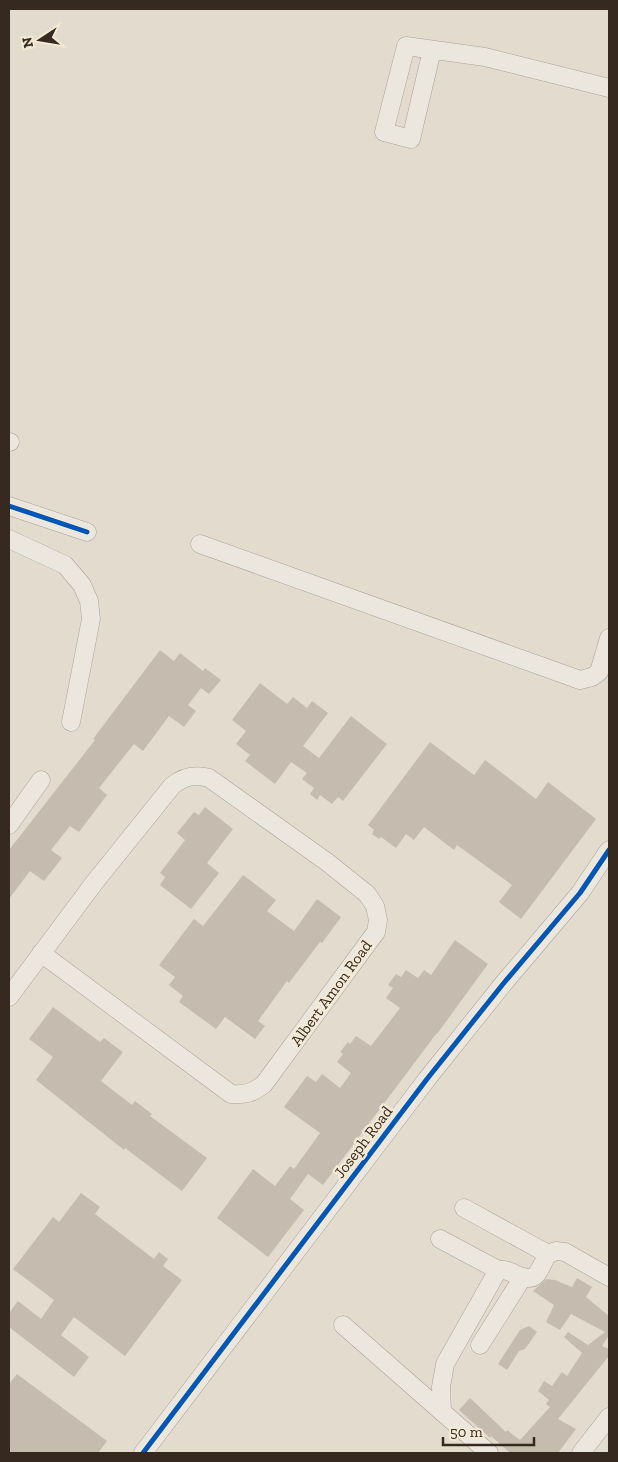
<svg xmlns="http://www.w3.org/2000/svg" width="618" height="1462" viewBox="0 0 618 1462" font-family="'Zilla Slab',serif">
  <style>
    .building { fill: #c6bbaf }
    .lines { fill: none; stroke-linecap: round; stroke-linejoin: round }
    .minor-casing { stroke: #a8a197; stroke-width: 19 }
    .minor { stroke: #ebe7df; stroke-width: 18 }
    .cycleway-casing { stroke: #f3e9d5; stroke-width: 8 }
    .cycleway { stroke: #0057b8; stroke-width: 5 }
    .labels { text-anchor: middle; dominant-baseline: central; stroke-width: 5; stroke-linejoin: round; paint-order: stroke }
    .street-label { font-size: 16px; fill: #362a20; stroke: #f3e9d5 }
  </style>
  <rect width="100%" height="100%" fill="#e3dcce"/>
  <g class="building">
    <path d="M160,650L174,661L180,653L203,671L205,668L221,680L209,694L201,688L188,705L196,711L184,727L169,716L143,751L134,744L99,788L107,795L79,832L70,826L51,850L62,858L44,881L30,871L9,899V850L95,740L93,739Z"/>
    <path d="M260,683L287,704L293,697L307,708L312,701L328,713L303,746L319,758L351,716L387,744L343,801L338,797L332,804L320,795L317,800L310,794L314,788L302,779L307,773L291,762L275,784L245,761L250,755L236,744L246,731L232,720Z"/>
    <path d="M430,742L474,775L485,760L536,799L548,782L596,819L521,919L499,902L512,885L457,845L454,850L424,827L414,840L406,834L396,848L381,837L379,839L372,834L374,830L368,825Z"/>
    <path d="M205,807L233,829L207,863L219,873L191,909L160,885L165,877L160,873L185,840L177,833L194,812L199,815Z"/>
    <path d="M243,875L276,900L267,911L294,931L317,899L341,917L322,943L320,942L289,983L287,981L258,1021L265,1026L255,1039L225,1017L216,1029L179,1002L183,996L169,985L175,977L159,965L194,919L203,926Z"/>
    <path d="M455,940L488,964L437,1034H436L323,1185L308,1174L290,1199L304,1210L268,1257L217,1218L253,1169L275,1186L290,1166L294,1169L320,1133L284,1107L307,1076L316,1082L322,1074L340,1088L351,1073L337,1062L343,1054L340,1052L348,1042L350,1044L356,1036L371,1046L400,1008L386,998L393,988L388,985L396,974L401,977L406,970L418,978L424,970L431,975Z"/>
    <path d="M53,1007L100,1042L104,1038L123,1052L101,1081L132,1105L135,1101L152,1114L150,1116L207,1158L182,1191L125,1148L124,1150L36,1080L53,1057L29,1039Z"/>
    <path d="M81,1193L100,1207L95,1214L154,1259L159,1252L168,1259L163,1266L182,1280L125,1356L74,1317L61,1335L89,1357L74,1377L9,1327V1313L18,1301L41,1319L54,1300L13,1269L53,1217L59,1222Z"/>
    <path d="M577,1278L592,1287L586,1297L609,1316V1335L602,1346L609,1349V1356L558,1419L576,1429L558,1453H510L491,1436L490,1438L459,1410L470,1398L506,1432L507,1430L520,1440L550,1407L546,1404L549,1400L538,1391L544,1381L552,1386L562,1372L567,1376L582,1353L564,1337L568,1332L588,1345L605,1332L571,1314L560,1330L546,1322L554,1305L533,1291L546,1279L555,1280L572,1287Z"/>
    <path d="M529,1326L537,1332L525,1349L519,1351L507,1370L498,1364L520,1330Z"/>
    <path d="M17,1374L107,1441L98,1453H9V1384Z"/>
  </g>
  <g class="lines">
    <defs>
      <g id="minor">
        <path d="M432,50L411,139L384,132L406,46L485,57L609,88"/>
        <path d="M9,442H10"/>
        <path d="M9,506L87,532"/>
        <path d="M9,539L65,565L82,585L89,601L91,619L71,722"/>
        <path d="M200,544L580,680L592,677L599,672L609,638"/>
        <path d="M9,825L41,780"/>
        <path d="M9,997L94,883L172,786C184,776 195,774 209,778L327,862L367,894L375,906L378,920L376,932L264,1084C253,1093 245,1095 231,1094L41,953"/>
        <path d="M464,1208L548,1254"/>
        <path d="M440,1239L498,1270"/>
        <path d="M343,1325L489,1453"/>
        <path d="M480,1345L523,1277"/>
        <path d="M442,1412L441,1387L445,1364L498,1270C510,1267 526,1285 536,1275C541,1269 544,1260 548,1254L556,1251L565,1252L609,1277"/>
        <path d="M143,1453L427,1079L503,984L580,893L609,850"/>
        <path d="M581,1453L609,1417"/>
      </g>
    </defs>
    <use href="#minor" class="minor-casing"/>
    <use href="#minor" class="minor"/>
    <defs>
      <g id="cycleway">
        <path d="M9,506L87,532"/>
        <path d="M143,1453L427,1079L503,984L580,893L609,850"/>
      </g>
    </defs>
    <use href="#cycleway" class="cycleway-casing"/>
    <use href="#cycleway" class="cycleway"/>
  </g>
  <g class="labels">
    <g class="street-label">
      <text transform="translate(331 993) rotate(-54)">Albert Amon Road</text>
      <text transform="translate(363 1142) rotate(-53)">Joseph Road</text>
    </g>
  </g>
  <rect width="618" height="1462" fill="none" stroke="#362a20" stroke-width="20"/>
  <g transform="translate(40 40) rotate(258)" stroke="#f3e9d5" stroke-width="4" paint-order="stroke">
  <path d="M0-4L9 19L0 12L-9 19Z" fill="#362a20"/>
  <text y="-8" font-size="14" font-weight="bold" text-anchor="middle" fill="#362a20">N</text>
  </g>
  <path d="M443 1437v8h91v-8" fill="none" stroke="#362a20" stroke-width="2.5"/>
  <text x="450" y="1437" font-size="15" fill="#362a20" stroke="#f3e9d5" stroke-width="4" paint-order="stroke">50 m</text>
</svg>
